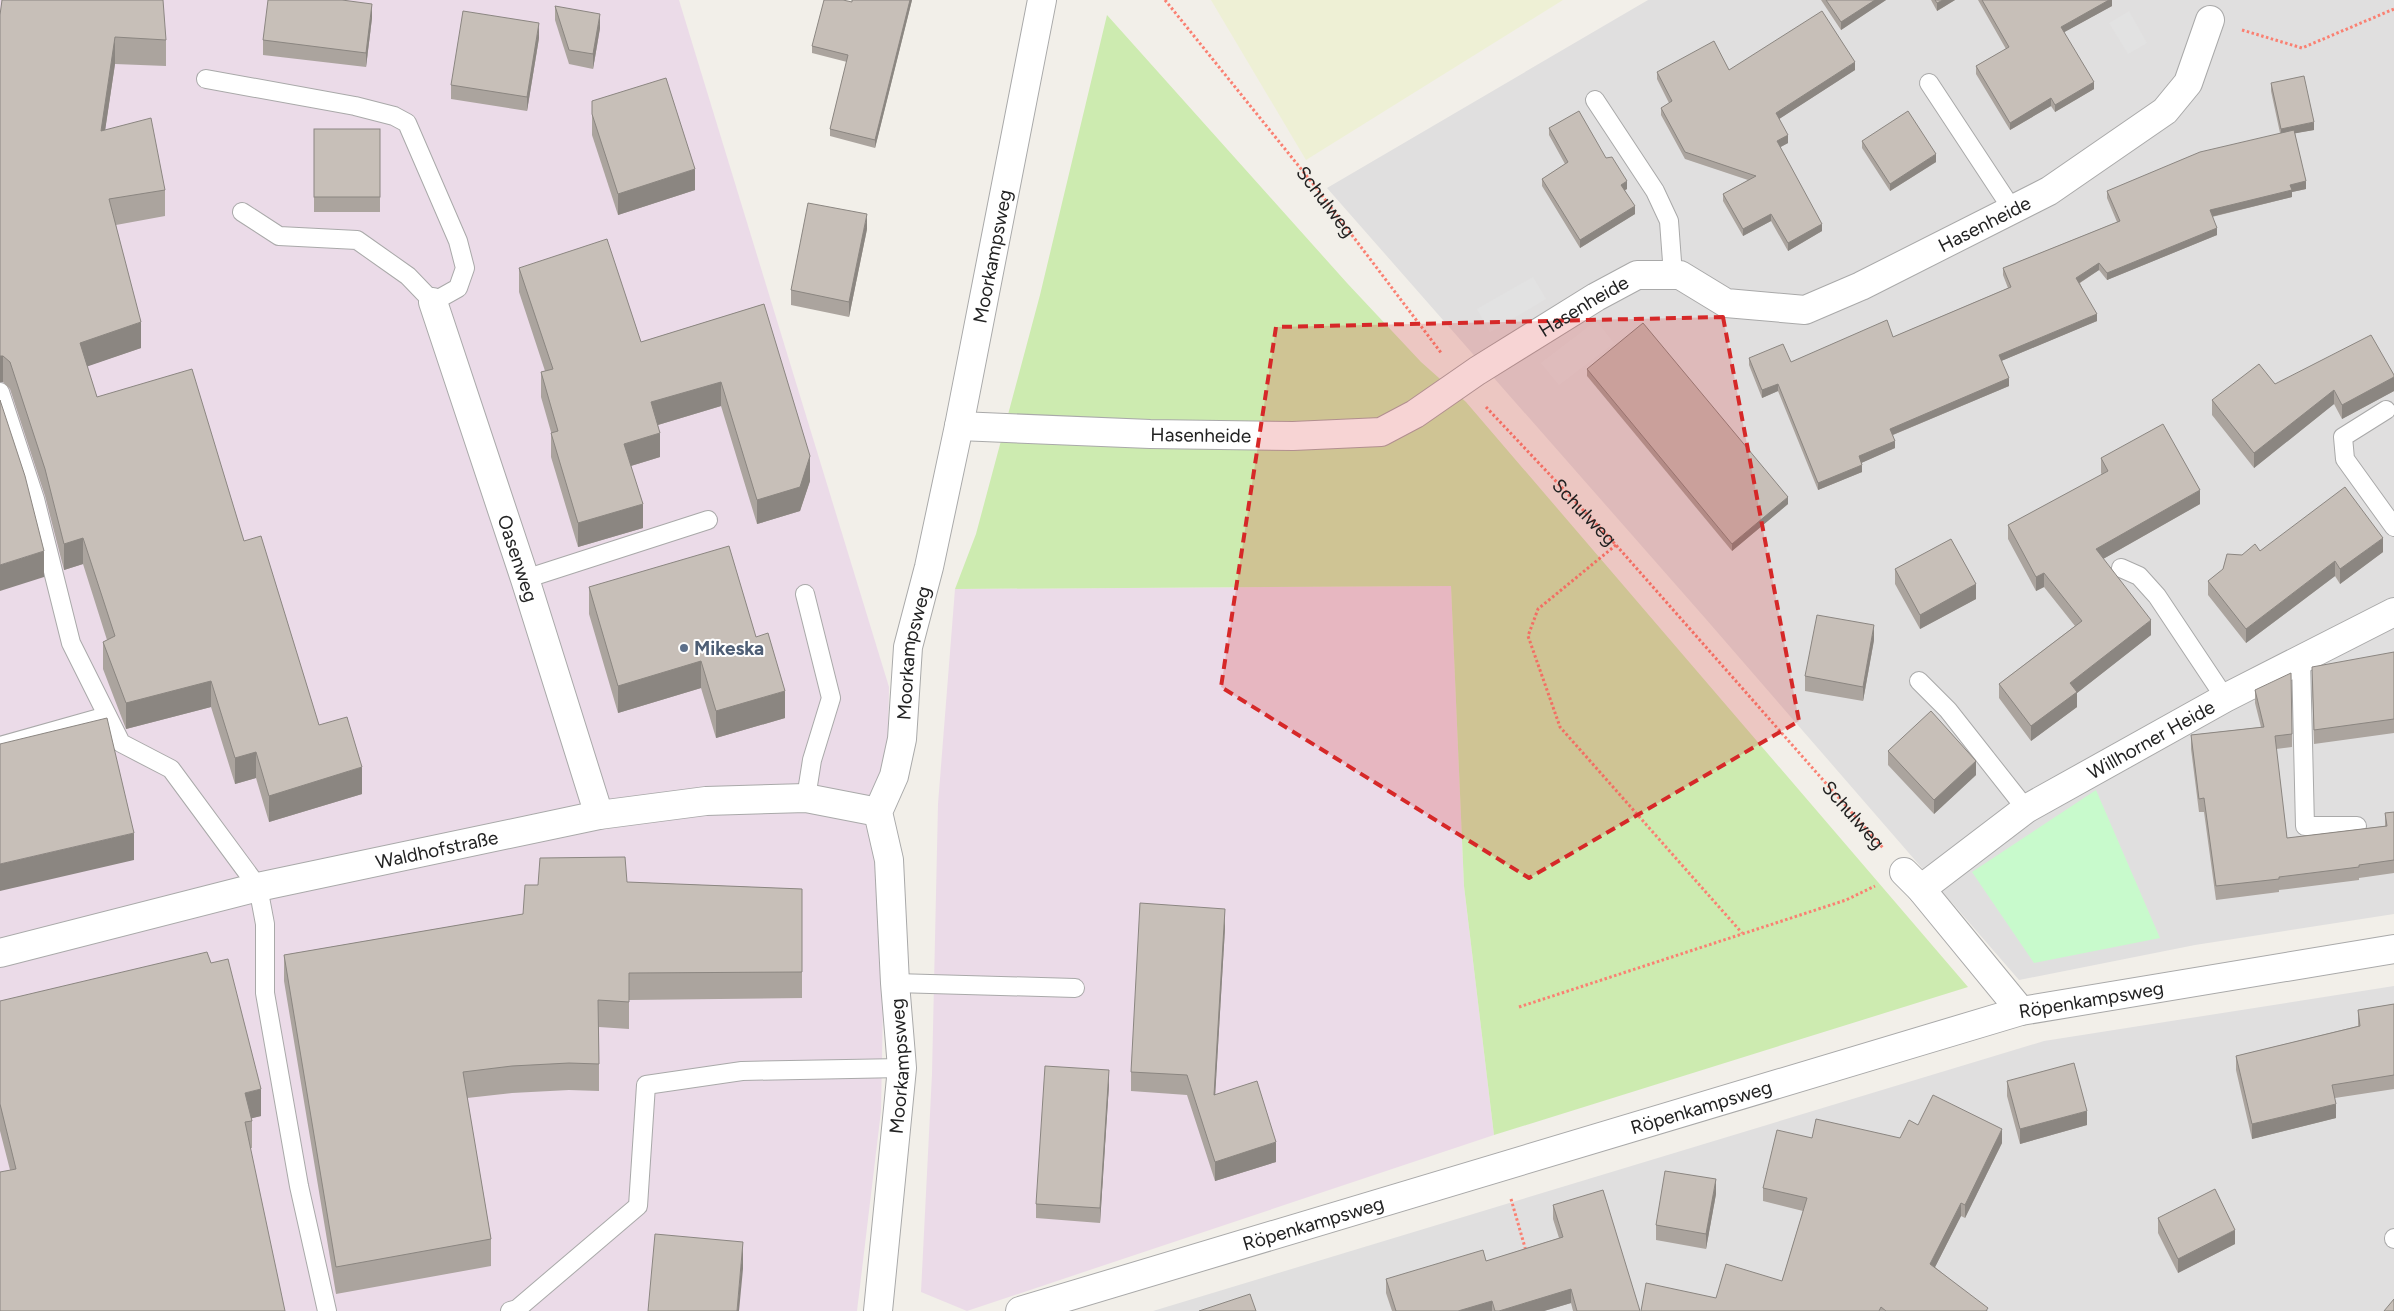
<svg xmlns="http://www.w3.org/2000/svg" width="2394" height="1311" viewBox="0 0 2394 1311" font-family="Figtree,sans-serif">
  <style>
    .residential { fill: #e0dfdf }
    .industrial { fill: #ebdbe8 }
    .farmland { fill: #eef0d5 }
    .grass { fill: #cdebb0 }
    .park { fill: #c8facc }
    .parking { fill: #e2e2e2 }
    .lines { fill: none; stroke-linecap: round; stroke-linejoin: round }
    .lane-casing { stroke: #a9a9a9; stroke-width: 20 }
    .street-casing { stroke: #a9a9a9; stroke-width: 30 }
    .path { stroke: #fa8072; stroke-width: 3; stroke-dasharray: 2.5 2.5; stroke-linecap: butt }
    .lane { stroke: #fff; stroke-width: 18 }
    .street { stroke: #fff; stroke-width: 28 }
    .wall { fill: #aba49e }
    .shaded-wall { fill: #8b8681 }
    .building { fill: #c7bfb8; stroke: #8b8681 }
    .marked { fill: #d62828; fill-opacity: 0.2; stroke: #d62828; stroke-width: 4; stroke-dasharray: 10 6; stroke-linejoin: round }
    .service-dot { fill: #5c6f8a; stroke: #fff; stroke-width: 2 }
    .labels { text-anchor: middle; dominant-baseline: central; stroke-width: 4; stroke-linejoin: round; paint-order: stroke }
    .street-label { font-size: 19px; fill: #222; stroke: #fff }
    .service-label { font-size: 19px; font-weight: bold; fill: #4e5e75; stroke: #fff; text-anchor: start }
  </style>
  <rect width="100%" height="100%" fill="#f2efe9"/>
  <g class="residential">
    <path d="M1648,0H2394V914L2195,945L2019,980L1705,618L1327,188Z"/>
    <path d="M2394,986V1311H1153L2044,1041Z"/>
  </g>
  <g class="industrial">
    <path d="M0,0H679L889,687L881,1111L857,1311H0Z"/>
    <path d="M1451,586L1464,886L1494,1135L967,1311L921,1292L932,1074L938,804L955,589Z"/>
  </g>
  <path class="farmland" d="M1211,0H1563L1306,160Z"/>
  <path class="grass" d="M1107,15L1347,283L1421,362L1466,402L1968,987L1494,1135L1464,886L1451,586L955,589L976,534L1040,295Z"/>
  <path class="park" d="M2096,790L2160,938L2034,963L1972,872Z"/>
  <g class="parking">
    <path d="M2129,11L2147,43L2128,54L2109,23Z"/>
    <path d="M1533,277L1546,299L1490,332L1477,309Z"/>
    <path d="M1596,321L1614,343L1559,385L1541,363Z"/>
  </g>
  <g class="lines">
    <defs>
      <g id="lane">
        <path d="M206,79L355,106L394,116L407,123L458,241L465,268L458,288L433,302L408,276L357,240L279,236L242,212"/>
        <path d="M1929,83L2012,209"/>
        <path d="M1595,100L1655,191L1669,221L1673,275"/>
        <path d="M0,392L35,499L71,643L121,743L171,769L258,887L265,924V993L299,1186L327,1311"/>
        <path d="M2386,410L2343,437L2345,459L2394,527"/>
        <path d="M2121,568L2139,576L2157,596L2225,698"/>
        <path d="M525,579L708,520"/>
        <path d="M805,594L831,698L812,760L806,798"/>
        <path d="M2301,659L2305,826H2357"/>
        <path d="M1919,681L1948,710L2026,809"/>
        <path d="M0,746L107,716"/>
        <path d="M895,983L1075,988"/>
        <path d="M2394,1238V1239"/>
        <path d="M510,1311L517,1309L638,1206L646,1085L742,1071L902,1068"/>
      </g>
      <g id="street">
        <path id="s3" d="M433,302L525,579L599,815"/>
        <path id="s4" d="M959,426L1150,434L1293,436L1381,432L1415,414L1477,371L1596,297L1637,275H1680L1726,303L1805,310L1861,286L2049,191L2165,111L2188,83L2210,20"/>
        <path d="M1904,872L1921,889L2021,1011"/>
        <path id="s5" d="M1921,889L2026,809L2225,698L2394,612"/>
        <path id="s6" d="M0,953L258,887L599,815L706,801L806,798L878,812"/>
        <path id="s7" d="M878,1311L902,1068L895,983L889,860L878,812L894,776L902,739L908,647L929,567L959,426L1042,0"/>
        <path id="s8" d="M1020,1311L2021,1011L2394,949"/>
      </g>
    </defs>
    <use href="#lane" class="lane-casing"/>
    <use href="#street" class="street-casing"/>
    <g class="path">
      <path id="s1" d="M1165,0L1314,185L1442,354"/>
      <path d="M2242,30L2302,48L2394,9"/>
      <path id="s2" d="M1486,407L1616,545L1883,848"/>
      <path d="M1616,545L1538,609L1528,636L1560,727L1742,933"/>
      <path d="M1519,1007L1846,900L1875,886"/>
      <path d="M1511,1199L1526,1251"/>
    </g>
    <use href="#lane" class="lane"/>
    <use href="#street" class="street"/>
  </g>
  <g class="wall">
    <path d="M912,0L875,148L830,136V129L847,62L812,53V46L852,2Z"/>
    <path d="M1821,0H1886L1841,30Z"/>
    <path d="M1931,0H1955L1937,11Z"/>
    <path d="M1978,0H2112V6L2064,32L2094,89L2055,112L2051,106L2010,130L1976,74V66L2006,49Z"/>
    <path d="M555,6L600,28L593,69L569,64L555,20Z"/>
    <path d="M0,15L166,40V66L115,64L105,130L165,190V216L116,225L141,348L87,366L97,397L244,541L319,725L362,794L269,822L256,778L235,784L211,707L126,729L103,669V642L107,640L83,564L64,570L45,496L10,389L3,382H0Z"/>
    <path d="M372,18L366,67L263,55V40Z"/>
    <path d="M539,38L527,111L451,99V85Z"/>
    <path d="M1729,70H1855L1779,119L1788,143L1780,147L1822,231L1788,251L1771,221L1743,236L1723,201V194L1748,180L1685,159L1661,115V108L1669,103L1657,79V72Z"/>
    <path d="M2271,83L2314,130L2295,133L2306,189L2292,192V197L2212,217L2217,235L2107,280L2099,270L2080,283L2097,321L2001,361L2009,386L1893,435L1895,448L1861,463L1862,472L1818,490L1778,391L1762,398L1749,365V358L1791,362L1893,337L2008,288L2003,275V268L2117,222L2107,198V191L2280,133L2271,91Z"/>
    <path d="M592,101L695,190L618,215L592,135Z"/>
    <path d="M1549,128L1606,158L1627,189L1625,190L1635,214L1580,248L1542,186V179L1565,164L1549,135Z"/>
    <rect x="314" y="129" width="66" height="83"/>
    <path d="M1862,141L1936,162L1890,191L1862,148Z"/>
    <path d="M867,229L849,317L791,305V290Z"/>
    <path d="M519,268L641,342L764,304L810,481L800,511L757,524L721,406L658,425L660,457L631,466L643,528L578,547L551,457V432L541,397V372L545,371L519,292Z"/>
    <path d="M1587,369L1788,504L1732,551L1587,376Z"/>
    <path d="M2394,375V391L2342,419L2334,404L2254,468L2212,415V400L2275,384Z"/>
    <path d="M2101,458L2200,504L2103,559L2151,635L2077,693V707L2031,741L1999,698V684L2075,626L2044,587L2036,591L2008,539V525L2102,475L2101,473Z"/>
    <path d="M2260,551L2383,552L2340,584L2335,576L2246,643L2208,595V581L2242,555Z"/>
    <path d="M1895,569L1976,599L1920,629L1895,584Z"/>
    <path d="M589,587L756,637L785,718L716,738L701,688L618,713L589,614Z"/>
    <path d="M1874,640L1863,701L1805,691V676Z"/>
    <path d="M2394,652V733L2314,744L2312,682Z"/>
    <path d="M2255,690L2292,734V747L2276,749L2287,838L2385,826V813L2394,812V873L2359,878V880L2279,890V892L2216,900L2204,812H2199L2191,749V735L2261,727L2255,703Z"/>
    <path d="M1888,751L1976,775L1934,814L1888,765Z"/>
    <path d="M627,882L802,889V998L629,1000V1029L599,1027V1091L569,1090L512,1093L467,1098L491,1239V1266L336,1294L284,981V955L523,914L538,885Z"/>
    <path d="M1225,928L1215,1095L1276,1162L1215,1181L1187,1095L1131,1091V1072Z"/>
    <path d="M0,1001L261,1116L251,1118L252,1121V1148L10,1170L0,1131Z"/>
    <path d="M2394,1004V1089L2335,1098L2336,1118L2252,1139L2236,1070V1056L2358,1026V1010Z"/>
    <path d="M2007,1081L2087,1125L2020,1144L2007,1096Z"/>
    <path d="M1109,1085L1100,1223L1036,1218V1204Z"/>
    <path d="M1918,1125L2002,1143L1965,1218L1961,1216L1935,1267L1988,1311H1641L1716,1298L1782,1281L1803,1211L1763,1201V1188L1812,1138H1900Z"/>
    <path d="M1716,1194L1706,1249L1656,1240V1225Z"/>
    <path d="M1553,1205L1640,1311H1573L1571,1303L1544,1311H1392L1386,1293V1279L1486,1261L1559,1238L1553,1219Z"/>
    <path d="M2158,1218L2235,1244L2178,1273L2158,1233Z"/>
  </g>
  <g class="shaded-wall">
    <path d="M910,0H912L875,148V140Z"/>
    <path d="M1875,0H1886L1841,30V22Z"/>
    <path d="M1943,0H1955L1937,11V3Z"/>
    <path d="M2109,0H2112V6L2061,34V27Z"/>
    <path d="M372,4V18L366,67V53Z"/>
    <path d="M600,14V28L593,69V54Z"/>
    <path d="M539,23V38L527,111V97Z"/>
    <path d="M115,37V64L101,158V131Z"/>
    <path d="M1855,62V70L1776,121V113Z"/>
    <path d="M2094,82V89L2055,112V105Z"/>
    <path d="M2051,98V106L2010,130V123Z"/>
    <path d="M2314,122V130L2281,136V129Z"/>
    <path d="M1788,135V143L1777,149V141Z"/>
    <path d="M1936,154V162L1890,191V184Z"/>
    <path d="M695,169V190L618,215V194Z"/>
    <path d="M1627,181V189L1621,192V185Z"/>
    <path d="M2306,181V189L2292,192V197L2210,217V210L2290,185Z"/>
    <path d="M1635,206V214L1580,248V240Z"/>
    <path d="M867,214V229L849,317V302Z"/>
    <path d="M1771,214V221L1743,236V229Z"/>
    <path d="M1822,224V231L1788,251V243Z"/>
    <path d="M2217,228V235L2107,280V273Z"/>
    <path d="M2099,263V270L2076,285V278Z"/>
    <path d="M2097,314V321L1999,362V355Z"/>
    <path d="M141,322V348L80,369V343Z"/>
    <rect x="0" y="356" width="3" height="26"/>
    <path d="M2394,377V391L2342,419V405Z"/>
    <path d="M2009,378V386L1890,436V429Z"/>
    <path d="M721,382V406L651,427V402Z"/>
    <path d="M1778,384V391L1762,398V390Z"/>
    <path d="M2334,390V404L2254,468V453Z"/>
    <path d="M660,433V457L624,468V444Z"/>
    <path d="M1895,441V448L1859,464V456Z"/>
    <path d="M810,456V481L800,511L757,524V500Z"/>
    <path d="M1862,465V472L1818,490V483Z"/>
    <path d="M2200,490V504L2096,563V549Z"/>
    <path d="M1788,497V504L1732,551V544Z"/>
    <path d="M643,504V528L578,547V523Z"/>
    <path d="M83,538V564L64,570V544Z"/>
    <path d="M2383,538V552L2340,584V569Z"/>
    <path d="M44,551V577L0,591V565Z"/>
    <path d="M2335,561V576L2246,643V629Z"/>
    <path d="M2044,573V587L2036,591V577Z"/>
    <path d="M1976,584V599L1920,629V615Z"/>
    <path d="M2151,620V635L2077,693V707L2031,741V726L2070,683Z"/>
    <path d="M1874,625V640L1863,701V687Z"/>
    <path d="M701,661V688L618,713V686Z"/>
    <path d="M211,681V707L126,729V703Z"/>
    <path d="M785,691V718L716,738V711Z"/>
    <path d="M256,752V778L235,784V758Z"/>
    <path d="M1976,761V775L1934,814V800Z"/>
    <path d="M362,767V794L269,822V796Z"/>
    <path d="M134,833V860L0,891V864Z"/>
    <path d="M1225,909V928L1214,1115V1095Z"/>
    <path d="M1109,1070V1085L1100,1223V1208Z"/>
    <path d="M261,1089V1116L245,1120V1093Z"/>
    <path d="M2336,1104V1118L2252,1139V1124Z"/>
    <path d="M2087,1111V1125L2020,1144V1129Z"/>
    <path d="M2002,1129V1143L1965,1218V1205Z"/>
    <path d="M1276,1142V1162L1215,1181V1162Z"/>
    <path d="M1716,1179V1194L1706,1249V1234Z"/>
    <path d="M1961,1203V1216L1930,1277V1264Z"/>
    <path d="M2235,1230V1244L2178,1273V1259Z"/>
    <path d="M743,1242V1269L739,1311H737Z"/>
    <path d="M1571,1289V1303L1544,1311H1499Z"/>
    <path d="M1492,1301V1311H1458Z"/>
  </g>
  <g class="building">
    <path d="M2,0H163L166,40L115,37L101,131L151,118L165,190L109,199L141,322L80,343L97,397L192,369L244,541L261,536L319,725L347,717L362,767L269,796L256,752L235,758L211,681L126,703L103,642L115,636L83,538L64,544L45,469L10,362L3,356H0V15Z"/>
    <path d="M268,0H342L372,4L366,53L263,40Z"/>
    <path d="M824,0H843L852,2V0H910L875,140L830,129L848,55L812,46Z"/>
    <path d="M1826,0H1875L1841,22Z"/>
    <path d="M1935,0H1943L1937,3Z"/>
    <path d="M1982,0H2109L2061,27L2094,82L2055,105L2051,98L2010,123L1976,66L2009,47Z"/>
    <path d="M555,6L600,14L593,54L569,50Z"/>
    <path d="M463,11L539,23L527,97L451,85Z"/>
    <path d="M1822,11L1855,62L1776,113L1788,135L1777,141L1822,224L1788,243L1771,214L1743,229L1723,194L1756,176L1685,152L1661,108L1672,101L1657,72L1714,41L1729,70Z"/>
    <path d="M2304,76L2314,122L2281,129L2271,83Z"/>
    <path d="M666,78L695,169L618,194L592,114V101Z"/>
    <path d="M1579,111L1606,158L1612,157L1627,181L1621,185L1635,206L1580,240L1542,179L1568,162L1549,128Z"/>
    <path d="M1908,111L1936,154L1890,184L1862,141Z"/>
    <rect x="314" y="129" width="66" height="68"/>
    <path d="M2294,130L2306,181L2290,185L2292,190L2210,210L2217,228L2107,273L2099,263L2076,278L2097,314L1999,355L2009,378L1890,429L1895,441L1859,456L1862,465L1818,483L1778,384L1762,390L1749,358L1783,344L1791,362L1887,320L1893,337L2011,287L2003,268L2120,221L2107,191L2200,152Z"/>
    <path d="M808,203L867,214L849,302L791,290Z"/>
    <path d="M607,239L641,342L764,304L810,456L800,487L757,500L721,382L651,402L660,433L624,444L643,504L578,523L551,433L558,431L541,372L553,369L519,268Z"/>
    <path d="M1643,323L1788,497L1732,544L1587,369Z"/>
    <path d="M2371,335L2394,375V377L2342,405L2334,390L2254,453L2212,400L2259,364L2275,384Z"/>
    <path d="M0,400L25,476L44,551L0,565Z"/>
    <path d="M2163,424L2200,490L2096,549L2151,620L2070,683L2077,692L2031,726L1999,684L2082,621L2044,573L2036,577L2008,525L2108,471L2101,458Z"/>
    <path d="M2345,487L2383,538L2340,569L2335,561L2246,629L2208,581L2223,569L2227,554L2242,555L2255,544L2260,551Z"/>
    <path d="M1951,539L1976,584L1920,615L1895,569Z"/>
    <path d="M729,546L756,637L768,633L785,691L716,711L701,661L618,686L589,587Z"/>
    <path d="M1817,615L1874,625L1863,687L1805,676Z"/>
    <path d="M2394,652V719L2314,730L2312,667Z"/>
    <path d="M2291,673L2292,734L2275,736L2287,838L2387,826L2385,813L2394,812V860L2359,865V867L2279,877V879L2216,886L2204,798L2199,799L2191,735L2264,727L2255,690Z"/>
    <path d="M1931,711L1976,761L1934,800L1888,751Z"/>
    <path d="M107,718L134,833L0,864V744Z"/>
    <path d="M625,857L627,882L802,889V972L629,973V1002L598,1000L599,1064L569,1063L512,1066L463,1072L491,1239L336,1267L284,955L523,914L525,885H538L540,858Z"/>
    <path d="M1140,903L1225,909L1214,1095L1257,1081L1276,1142L1215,1162L1187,1075L1131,1072Z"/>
    <path d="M207,952L211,963L228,959L261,1089L245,1093L252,1121L245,1122L285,1311H0V1172L16,1169L0,1104V1001Z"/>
    <path d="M2394,1004V1075L2332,1085L2336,1104L2252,1124L2236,1056L2360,1026L2358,1010Z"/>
    <path d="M2074,1063L2087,1111L2020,1129L2007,1081Z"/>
    <path d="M1045,1066L1109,1070L1100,1208L1036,1204Z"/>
    <path d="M1933,1095L2002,1129L1965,1205L1961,1203L1930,1264L1988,1308L1986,1311H1886L1881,1307L1879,1311H1641L1646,1283L1716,1298L1726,1264L1782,1281L1807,1198L1763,1188L1777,1130L1812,1138L1816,1119L1900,1138L1909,1120L1918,1125Z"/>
    <path d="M1665,1171L1716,1179L1706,1234L1656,1225Z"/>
    <path d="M2215,1189L2235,1230L2178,1259L2158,1218Z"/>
    <path d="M1603,1190L1640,1311H1577L1571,1289L1499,1311H1495L1492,1301L1458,1311H1396L1386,1279L1483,1250L1486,1261L1563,1237L1553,1205Z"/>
    <path d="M655,1234L743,1242L737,1311H648Z"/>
    <path d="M1250,1294L1256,1311H1199Z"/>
    <path d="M2394,1299V1311H2384Z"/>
  </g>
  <path class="marked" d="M1723,317L1799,721L1529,878L1221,687L1276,327Z"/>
  <circle class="service-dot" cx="684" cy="648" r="5"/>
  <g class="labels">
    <g class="street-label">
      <text stroke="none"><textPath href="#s1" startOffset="258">Schulweg</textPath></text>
      <text stroke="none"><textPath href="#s4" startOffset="1098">Hasenheide</textPath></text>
      <text stroke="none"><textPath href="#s7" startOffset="1071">Moorkampsweg</textPath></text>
      <text stroke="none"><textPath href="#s4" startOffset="661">Hasenheide</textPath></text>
      <text stroke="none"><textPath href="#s4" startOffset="242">Hasenheide</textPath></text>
      <text stroke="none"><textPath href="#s2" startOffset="144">Schulweg</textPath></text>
      <text stroke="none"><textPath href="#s3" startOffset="270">Oasenweg</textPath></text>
      <text stroke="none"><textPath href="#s7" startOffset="666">Moorkampsweg</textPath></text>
      <text stroke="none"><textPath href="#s5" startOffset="275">Willhorner Heide</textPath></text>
      <text stroke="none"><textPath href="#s2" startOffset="549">Schulweg</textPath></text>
      <text stroke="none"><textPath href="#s6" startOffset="449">Waldhofstraße</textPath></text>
      <text stroke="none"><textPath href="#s8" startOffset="1116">Röpenkampsweg</textPath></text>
      <text stroke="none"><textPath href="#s7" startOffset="246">Moorkampsweg</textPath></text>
      <text stroke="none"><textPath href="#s8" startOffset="711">Röpenkampsweg</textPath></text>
      <text stroke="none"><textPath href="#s8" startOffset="306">Röpenkampsweg</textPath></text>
    </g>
    <g class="service-label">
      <text x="694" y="648">Mikeska</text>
    </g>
  </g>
</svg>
